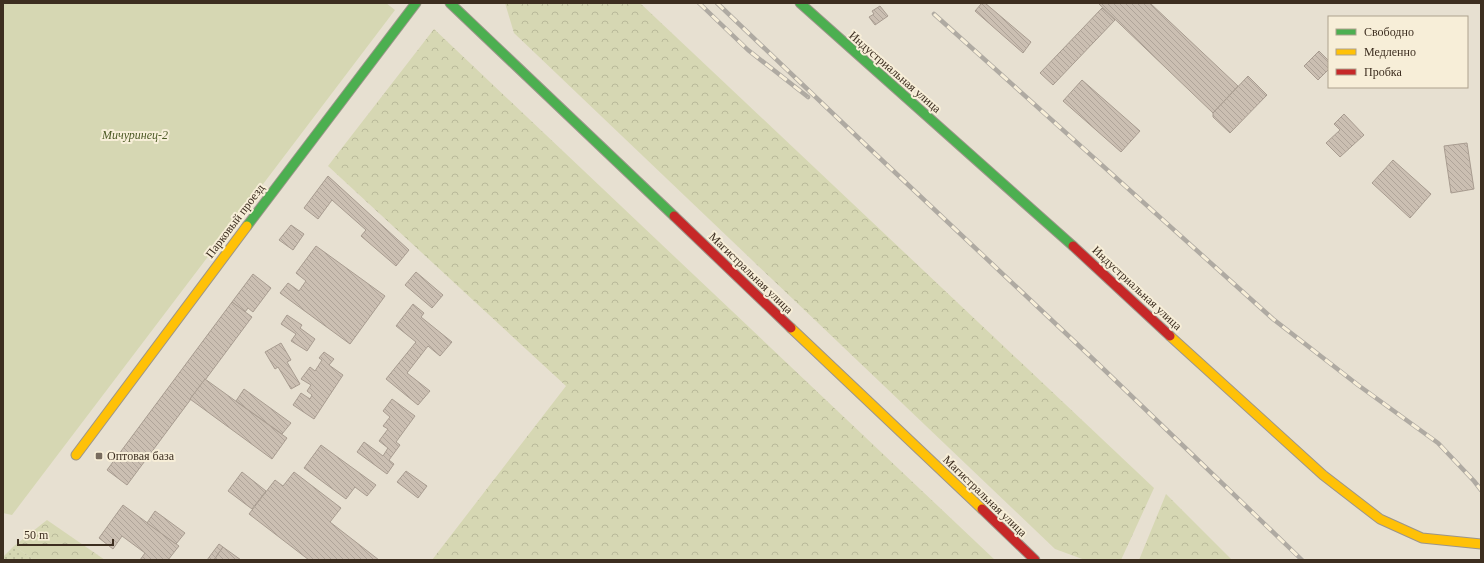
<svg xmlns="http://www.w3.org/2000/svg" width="1484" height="563" viewBox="0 0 1484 563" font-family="'Times New Roman',serif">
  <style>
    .forest { fill: url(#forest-crowns) }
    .park { fill: url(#park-dots) }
    .garden { fill: #d6d7b3 }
    .building { fill: url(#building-back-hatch); stroke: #a89c90 }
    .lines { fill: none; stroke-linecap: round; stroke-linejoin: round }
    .fast-casing { stroke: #9c958a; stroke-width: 11 }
    .slow-casing { stroke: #9c958a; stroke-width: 11 }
    .jam-casing { stroke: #9c958a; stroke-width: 11 }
    .fast { stroke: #4caf50; stroke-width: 9 }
    .slow { stroke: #ffc107; stroke-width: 9 }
    .jam { stroke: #c62828; stroke-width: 9 }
    .rail-casing { stroke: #afaaa2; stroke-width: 4.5 }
    .rail { stroke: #f7eed8; stroke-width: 3; stroke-dasharray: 9; stroke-linecap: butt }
    .poi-dot { fill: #786c5e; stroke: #f7eed8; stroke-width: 1.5 }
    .labels { text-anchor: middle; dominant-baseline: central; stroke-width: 4; stroke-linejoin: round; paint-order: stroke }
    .street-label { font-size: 12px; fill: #3d2e20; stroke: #f7eed8 }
    .park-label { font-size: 12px; font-style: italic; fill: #4d5a26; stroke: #f7eed8 }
    .poi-label { font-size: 12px; fill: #3d2e20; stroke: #f7eed8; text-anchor: start }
  </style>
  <defs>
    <pattern id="forest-crowns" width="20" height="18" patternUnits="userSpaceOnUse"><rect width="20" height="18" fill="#d6d7b3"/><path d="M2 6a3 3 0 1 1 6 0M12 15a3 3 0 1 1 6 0" fill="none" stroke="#b9b99a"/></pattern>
    <pattern id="park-dots" width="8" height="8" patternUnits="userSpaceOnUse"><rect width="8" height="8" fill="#d6d7b3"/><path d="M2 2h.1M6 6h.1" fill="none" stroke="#b9b99a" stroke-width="1.8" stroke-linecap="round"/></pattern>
    <pattern id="building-back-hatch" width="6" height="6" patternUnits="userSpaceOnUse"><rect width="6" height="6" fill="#cbbfb2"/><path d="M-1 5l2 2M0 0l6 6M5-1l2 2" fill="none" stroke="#afa499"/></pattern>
  </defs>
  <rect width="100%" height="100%" fill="#e7e0d1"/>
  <g class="forest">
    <path d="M505,3H640L1154,488L1121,560H1085L1055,549L514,33Z"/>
    <path d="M434,29L995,560H432L566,386L328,166Z"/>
    <path d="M1166,494L1232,560H1139Z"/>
    <path d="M47,520L105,560H34L14,546Z"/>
  </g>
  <path class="park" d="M14,546L34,560H3V557Z"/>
  <path class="garden" d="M3,3H386L395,10L12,515L3,513Z"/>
  <g class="building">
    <path d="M982,3H985L1031,42L1023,53L975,11Z"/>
    <path d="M1098,3H1150L1238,86L1213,113Z"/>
    <path d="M880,6L888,16L875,25L869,17L874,14L872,11Z"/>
    <path d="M1102,8L1115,20L1053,85L1040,73Z"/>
    <path d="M1319,51L1329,61V69L1318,80L1304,66Z"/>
    <path d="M1248,76L1267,95L1230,133L1213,117V113Z"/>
    <path d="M1082,80L1140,131L1121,152L1063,101Z"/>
    <path d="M1344,114L1364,135L1340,157L1326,143L1340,130L1334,124Z"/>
    <path d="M1467,143L1474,189L1451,193L1444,146Z"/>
    <path d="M1393,160L1431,194L1410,218L1372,183Z"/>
    <path d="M328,176L409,250L396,266L361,236L366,230L332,200L318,219L304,208Z"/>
    <path d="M291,225L304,234L293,250L279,240Z"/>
    <path d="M316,246L385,296L350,344L280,293L288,283L299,291L306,281L296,273Z"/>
    <path d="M416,272L443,295L432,308L405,285Z"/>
    <path d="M253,274L271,288L253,312L248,308L245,312L232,302Z"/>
    <path d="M232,302L252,317L127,485L107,470Z"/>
    <path d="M413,304L424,313L421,317L452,342L440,356L428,346L407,373L430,391L418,405L386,379L416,342L396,326Z"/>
    <path d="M287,315L302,325L300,328L315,339L307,351L291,341L296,334L281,324Z"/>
    <path d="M281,343L291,360L287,362L300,384L291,389L278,367L275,369L265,352Z"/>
    <path d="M324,352L334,359L329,365L343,375L314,419L293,405L301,393L310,399L312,395L307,391L311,385L301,379L310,367L315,371L322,360L319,358Z"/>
    <path d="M205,379L287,438L272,459L190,399Z"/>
    <path d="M244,389L291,423L282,434L236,401Z"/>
    <path d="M392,399L415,416L396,442L400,445L389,460L394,464L387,474L357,452L364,442L383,456L388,448L379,441L388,429L383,426L390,417L383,411Z"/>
    <path d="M321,445L376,485L367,496L355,487L346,499L304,468Z"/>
    <path d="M406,471L427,486L418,498L397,482Z"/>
    <path d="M242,472L266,491L252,509L228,491Z"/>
    <path d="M294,472L341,508L330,522L379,560H309L249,514L275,480L283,486Z"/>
    <path d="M123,505L179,546L168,560H140L145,553L122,536L113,549L99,538Z"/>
    <path d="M155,511L185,533L176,544L147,523Z"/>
    <path d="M219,544L223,547L214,560H207Z"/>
    <path d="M223,547L241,560H214Z"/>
  </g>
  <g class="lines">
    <defs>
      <g id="fast">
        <path d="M450,3L674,216"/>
        <path d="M800,3L1073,246"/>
        <path d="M247,226L416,3"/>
      </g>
      <g id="slow">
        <path d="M791,328L982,509"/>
        <path d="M1170,336L1323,475L1380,519L1422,538L1481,544"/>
        <path d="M76,455L247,226"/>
      </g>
      <g id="jam">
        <path d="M674,216L791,328"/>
        <path d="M1073,246L1170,336"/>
        <path d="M982,509L1035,560"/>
      </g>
    </defs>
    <use href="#fast" class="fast-casing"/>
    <use href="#slow" class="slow-casing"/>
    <use href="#jam" class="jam-casing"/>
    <use href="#fast" class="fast"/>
    <use href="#slow" class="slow"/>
    <use href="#jam" class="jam"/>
    <defs>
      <g id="rail">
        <path d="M699,3L748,50L808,97"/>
        <path d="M717,3L868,147L1093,359L1302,560"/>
        <path d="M934,14L1273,319L1358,385L1438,443L1474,481L1481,490"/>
      </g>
    </defs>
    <use href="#rail" class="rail-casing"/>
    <use href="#rail" class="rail"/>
  </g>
  <rect class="poi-dot" x="95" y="452" width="8" height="8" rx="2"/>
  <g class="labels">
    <g class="street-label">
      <text transform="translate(895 72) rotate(41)">Индустриальная улица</text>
      <text transform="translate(235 221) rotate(-53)">Парковый проезд</text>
      <text transform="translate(751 273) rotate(44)">Магистральная улица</text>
      <text transform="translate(1137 288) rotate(43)">Индустриальная улица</text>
      <text transform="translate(985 496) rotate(44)">Магистральная улица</text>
    </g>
    <g class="park-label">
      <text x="135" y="135">Мичуринец-2</text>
    </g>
    <g class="poi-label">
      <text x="107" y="456">Оптовая база</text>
    </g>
  </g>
  <rect width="1484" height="563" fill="none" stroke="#3d2e20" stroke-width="8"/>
  <rect x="1328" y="16" width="140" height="72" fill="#f7eed8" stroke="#ada18e"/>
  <rect x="1336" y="29" width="20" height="6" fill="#4caf50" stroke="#ada18e"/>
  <text x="1364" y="36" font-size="12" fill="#3d2e20">Свободно</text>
  <rect x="1336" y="49" width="20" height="6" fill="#ffc107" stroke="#ada18e"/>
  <text x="1364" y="56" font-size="12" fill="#3d2e20">Медленно</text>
  <rect x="1336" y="69" width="20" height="6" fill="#c62828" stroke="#ada18e"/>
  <text x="1364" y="76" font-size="12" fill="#3d2e20">Пробка</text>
  <path d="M18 539v6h95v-6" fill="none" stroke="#3d2e20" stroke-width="2"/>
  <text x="24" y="539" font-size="12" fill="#3d2e20" stroke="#f7eed8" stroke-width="3" paint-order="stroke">50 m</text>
</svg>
